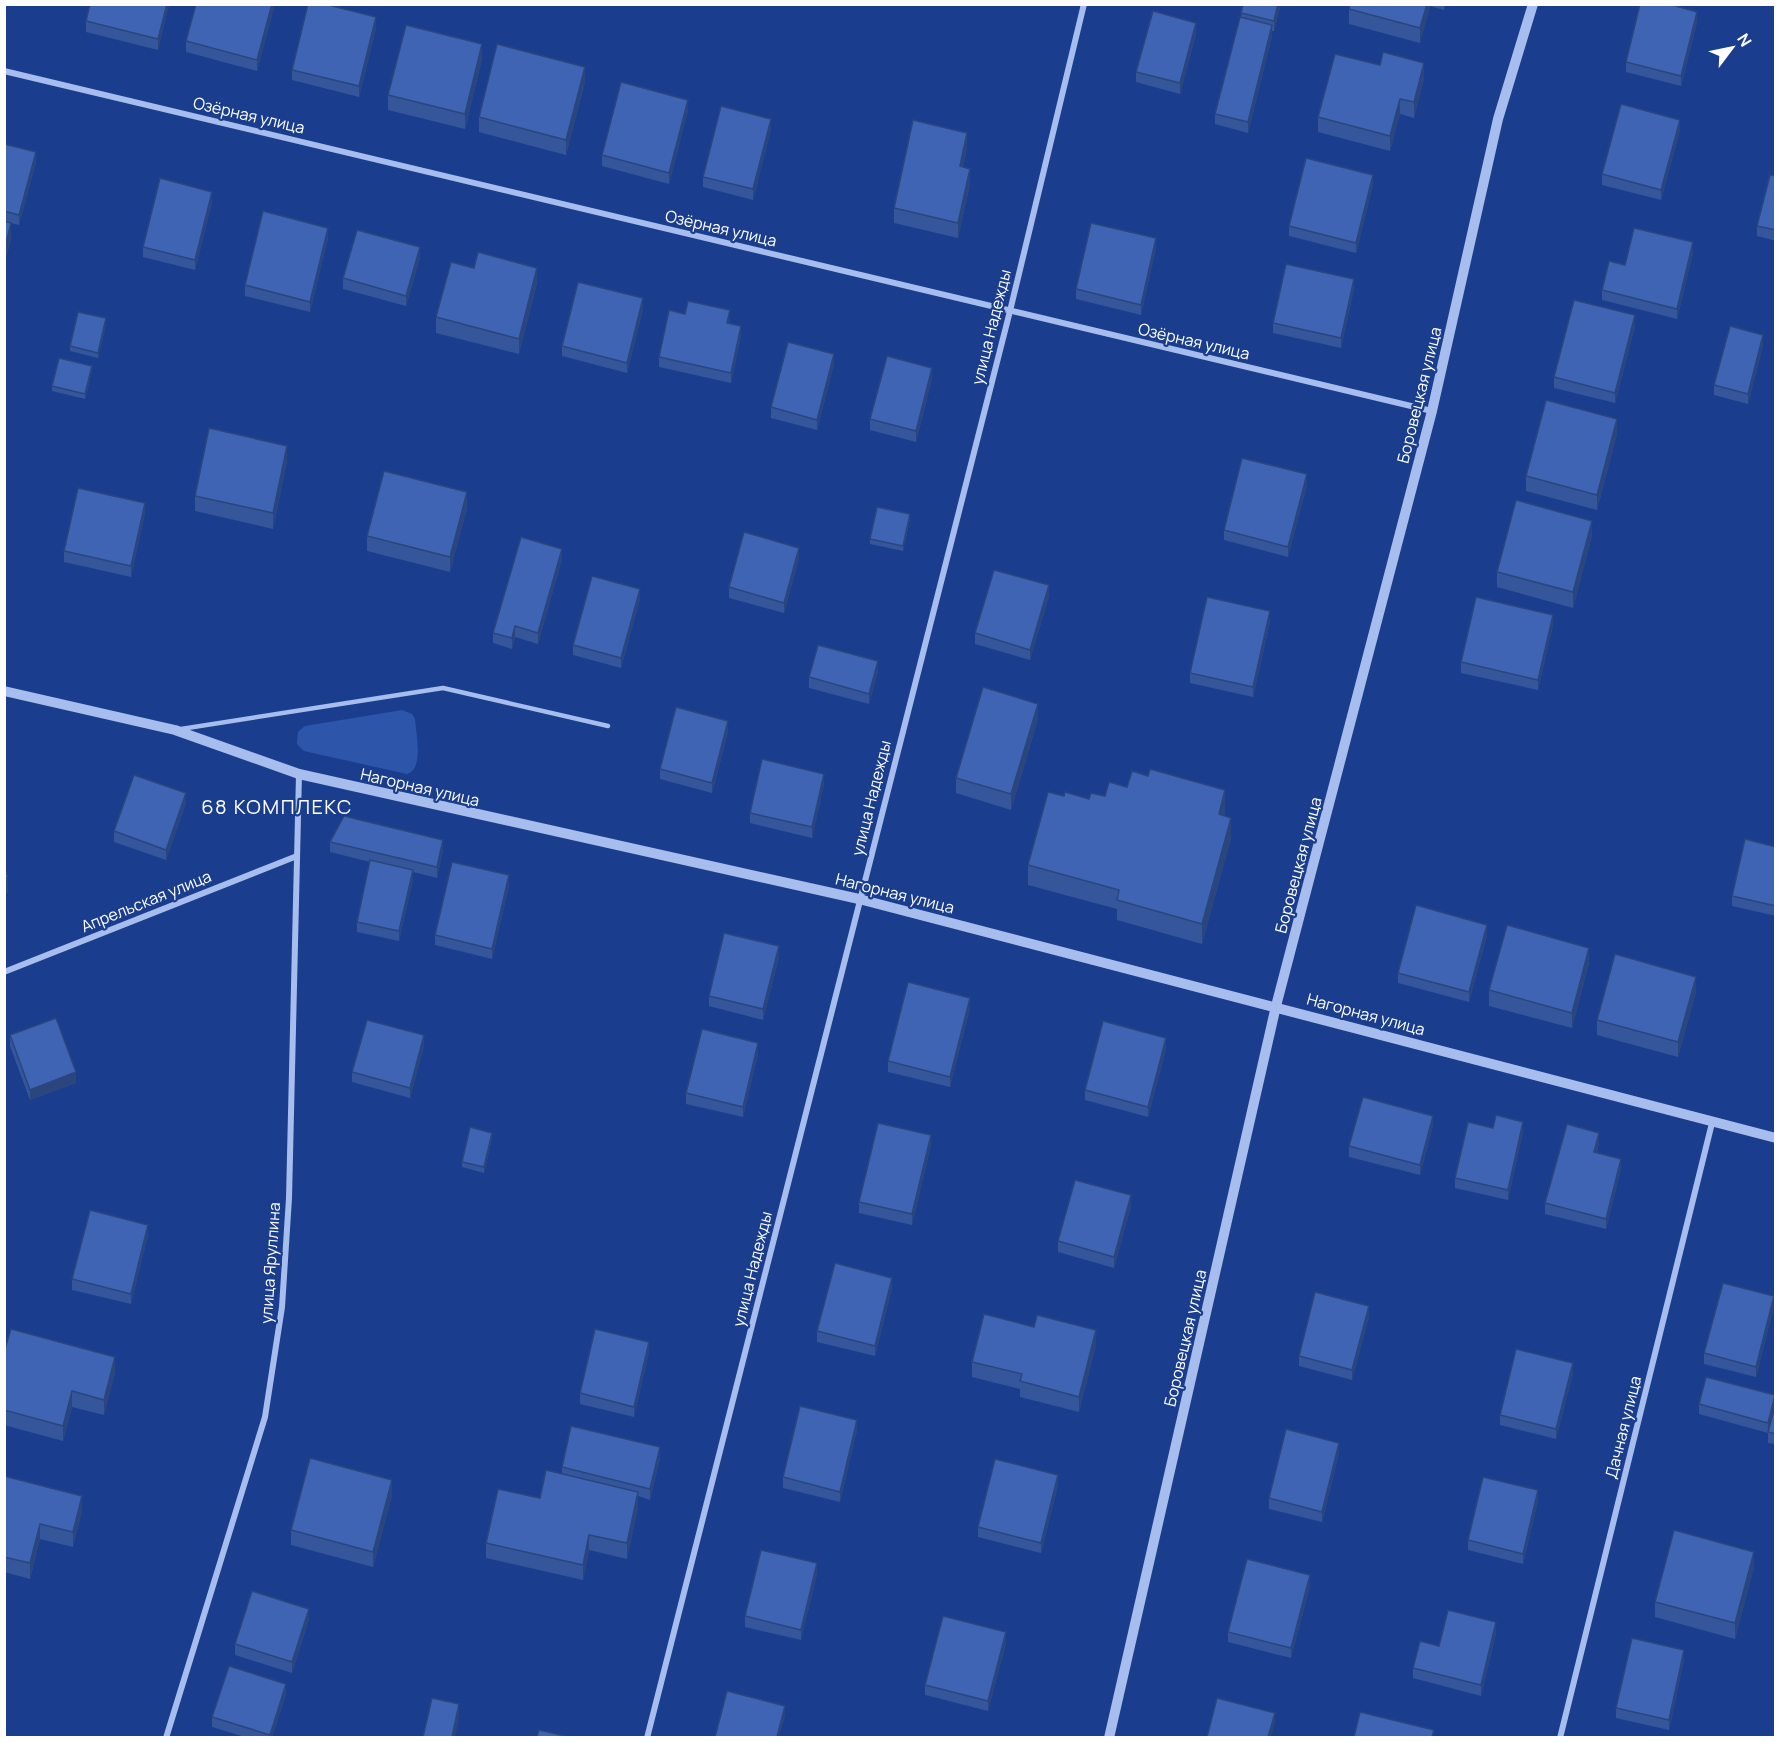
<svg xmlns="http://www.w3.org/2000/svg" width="1780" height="1742" viewBox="0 0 1780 1742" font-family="Manrope,sans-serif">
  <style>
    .green { fill: #2d56ab }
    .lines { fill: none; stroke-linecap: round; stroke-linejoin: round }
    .service { stroke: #a6bdee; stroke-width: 4.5 }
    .minor { stroke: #a6bdee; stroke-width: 6 }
    .tertiary { stroke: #a6bdee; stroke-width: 10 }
    .wall { fill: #35569a }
    .shaded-wall { fill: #2b467d }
    .building { fill: #3e64b3; stroke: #2b467d; stroke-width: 1.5 }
    .labels { text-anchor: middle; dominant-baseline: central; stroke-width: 4.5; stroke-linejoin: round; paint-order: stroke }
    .street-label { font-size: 16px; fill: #fff; stroke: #1a3e8d }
    .quarter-label { font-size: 20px; letter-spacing: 1.5px; fill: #fff; stroke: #1a3e8d }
  </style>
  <rect width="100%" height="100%" fill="#1a3e8d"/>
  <path class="green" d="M402,710L412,714L415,719C416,734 424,769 407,774L304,751L297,744L298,732L305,726Z"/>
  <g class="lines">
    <path class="service" d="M181,729L443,688L608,726"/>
    <g class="minor">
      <path d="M4,71L1432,411"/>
      <path d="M4,972L297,856"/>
      <path d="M166,1738L265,1417L282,1307L289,1198L299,774"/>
      <path d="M647,1738L1010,311L1084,4"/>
      <path d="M1560,1738L1712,1123"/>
    </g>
    <g class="tertiary">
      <path d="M4,691L175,730L299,774L859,899L1776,1138"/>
      <path d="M1109,1738L1276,1006L1432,411L1498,119L1533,4"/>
    </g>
  </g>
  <g class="wall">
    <path d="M90,4H169L158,50L86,32V21Z"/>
    <path d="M196,4H275L257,71L186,52V41Z"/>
    <path d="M1243,4H1281L1274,31H1272V36L1248,133L1215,124V114L1241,17Z"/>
    <path d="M1350,4H1445L1444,10L1430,6L1420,43L1349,24V9Z"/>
    <path d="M1697,22L1681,86L1626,72V62Z"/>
    <path d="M376,28L359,97L292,80V70Z"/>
    <path d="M1196,34L1180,94L1136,82V72Z"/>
    <path d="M482,59L465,129L388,110V95Z"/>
    <path d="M1424,78L1414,118L1400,114L1390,151L1318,132V117Z"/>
    <path d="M585,82L566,155L479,132V117Z"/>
    <path d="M688,110L669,184L602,166V155Z"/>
    <path d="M771,129L753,200L703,187V177Z"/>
    <path d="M1680,130L1661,200L1602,185V174Z"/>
    <path d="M4,144L36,162L19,225L11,223V238L4,266Z"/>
    <path d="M967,148L963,167L970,184L958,238L894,223V208Z"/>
    <path d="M1776,176V241L1757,236V226Z"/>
    <path d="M1373,185L1356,253L1289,236V226Z"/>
    <path d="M212,202L195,270L143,257V247Z"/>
    <path d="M328,238L310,312L245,296V285Z"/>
    <path d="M1156,248L1141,315L1076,299V289Z"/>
    <path d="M1693,253L1677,319L1602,300V290L1625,265Z"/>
    <path d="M420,258L406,306L343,289V278Z"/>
    <path d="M537,283L519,354L436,333V317Z"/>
    <path d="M1354,289L1341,348L1273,333V323Z"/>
    <path d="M643,309L627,373L562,356V346Z"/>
    <path d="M685,314L730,320V323L741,336L731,383L659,367V357Z"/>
    <path d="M106,324L98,358L70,351V346Z"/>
    <path d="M1635,326L1615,403L1554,388V377Z"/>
    <path d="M1763,345L1748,404L1714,395V385Z"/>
    <path d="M834,364L817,430L771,418V407Z"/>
    <path d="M92,371L85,399L52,391V386Z"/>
    <path d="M932,378L916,442L870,430V419Z"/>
    <path d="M1617,434L1597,510L1526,491V476Z"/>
    <path d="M287,461L273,529L195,511V496Z"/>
    <path d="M1307,485L1288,557L1224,540V530Z"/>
    <path d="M467,508L450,572L367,551V536Z"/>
    <path d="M145,513L131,577L64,562V551Z"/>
    <path d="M910,519L903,551L870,544V539Z"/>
    <path d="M1592,536L1573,608L1497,587V572Z"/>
    <path d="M799,558L784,613L729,598V587Z"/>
    <path d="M562,559L538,644L515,637L512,649L493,643V633Z"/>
    <path d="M1049,596L1030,660L975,644V633Z"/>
    <path d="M640,599L621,668L573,655V645Z"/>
    <path d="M1270,622L1253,697L1190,683V673Z"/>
    <path d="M1553,625L1538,690L1461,673V662Z"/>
    <path d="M878,671L869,704L809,688V677Z"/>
    <path d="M1038,719L1011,810L956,793V778Z"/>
    <path d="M728,732L712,793L660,779V769Z"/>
    <path d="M824,784L812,838L750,823V813Z"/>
    <path d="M1127,787L1225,810L1224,816L1231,838L1202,944L1117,920V909L1028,885V865L1064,796L1089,799L1105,796Z"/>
    <path d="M186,803L166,860L114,842V831Z"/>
    <path d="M330,842L443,850L437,878L413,872V880L399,941L357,932V922L370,862L330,852Z"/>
    <path d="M1776,847V916L1732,906V896Z"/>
    <path d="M509,886L492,959L435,945V935Z"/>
    <path d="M1487,935L1469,1002L1398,983V973Z"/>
    <path d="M779,957L763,1020L709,1006V996Z"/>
    <path d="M1589,963L1572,1028L1489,1006V990Z"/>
    <path d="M1696,992L1678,1057L1597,1035V1020Z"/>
    <path d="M970,1008L950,1087L888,1072V1061Z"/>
    <path d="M10,1035L76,1083L30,1100L10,1046Z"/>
    <path d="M424,1046L410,1098L352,1082V1072Z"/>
    <path d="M1166,1049L1148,1117L1085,1100V1090Z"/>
    <path d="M758,1054L743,1117L686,1104V1093Z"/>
    <path d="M1433,1126L1420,1175L1349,1157V1146Z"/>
    <path d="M1493,1128L1523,1132L1508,1200L1455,1188V1178Z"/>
    <path d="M492,1138L484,1173L462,1167V1162Z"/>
    <path d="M1599,1143L1597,1152L1621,1169L1606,1229L1545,1214V1203Z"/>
    <path d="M931,1145L912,1225L859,1213V1202Z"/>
    <path d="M1131,1206L1114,1268L1058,1252V1241Z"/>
    <path d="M148,1235L131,1304L72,1290V1279Z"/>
    <path d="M892,1288L875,1356L817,1342V1331Z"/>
    <path d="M1774,1306L1756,1377L1704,1364V1353Z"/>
    <path d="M1369,1316L1352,1380L1299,1366V1356Z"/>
    <path d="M1034,1327L1096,1345L1079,1412L1020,1397V1389L972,1377V1362Z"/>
    <path d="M4,1352L115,1372L104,1415L72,1407L63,1441L4,1425Z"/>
    <path d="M649,1352L634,1417L580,1404V1393Z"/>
    <path d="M1573,1373L1556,1439L1500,1425V1415Z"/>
    <path d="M1776,1403V1444L1768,1443V1433L1699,1414V1404H1775Z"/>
    <path d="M857,1430L840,1502L783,1488V1477Z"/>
    <path d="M1339,1453L1322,1522L1269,1509V1498Z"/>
    <path d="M660,1458L650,1500L638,1496V1507L627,1559L589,1550L583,1580L486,1558V1543L540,1498L562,1474V1467Z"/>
    <path d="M4,1476L82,1511L73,1547L40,1539L30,1579L4,1572Z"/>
    <path d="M1058,1485L1041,1553L978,1537V1527Z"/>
    <path d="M392,1495L373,1567L291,1545V1530Z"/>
    <path d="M1538,1501L1523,1564L1468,1550V1540Z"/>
    <path d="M1754,1567L1735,1639L1655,1617V1602Z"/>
    <path d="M817,1574L801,1640L745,1627V1616Z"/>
    <path d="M1310,1586L1291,1658L1228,1642V1632Z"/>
    <path d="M309,1619L292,1673L235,1655V1644Z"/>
    <path d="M1496,1633L1481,1696L1413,1678V1668L1439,1646Z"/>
    <path d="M1006,1643L988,1711L925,1695V1685Z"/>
    <path d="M1684,1660L1669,1730L1616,1718V1708Z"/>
    <path d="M286,1694L272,1737H245L212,1727V1717Z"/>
  </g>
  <g class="shaded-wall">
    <path d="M167,4H169L158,50V39Z"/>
    <path d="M272,4H275L257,71V60Z"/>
    <path d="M1278,4H1281L1274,31V21Z"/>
    <path d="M1427,4H1430V6L1420,43V28Z"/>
    <path d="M1697,12V22L1681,86V76Z"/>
    <path d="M376,17V28L359,97V86Z"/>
    <path d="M1196,23V34L1180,94V83Z"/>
    <path d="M1272,25V36L1248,133V122Z"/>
    <path d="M482,44V59L465,129V114Z"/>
    <path d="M1424,63V78L1414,118V102Z"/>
    <path d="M585,67V82L566,155V140Z"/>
    <path d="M1400,99V114L1390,151V136Z"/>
    <path d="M688,100V110L669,184V173Z"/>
    <path d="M771,119V129L753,200V189Z"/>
    <path d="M1680,120V130L1661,200V190Z"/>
    <path d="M967,133V148L960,182V166Z"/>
    <path d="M36,152V162L19,225V215Z"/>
    <path d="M970,169V184L958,238V223Z"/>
    <path d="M1373,175V185L1356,253V243Z"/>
    <path d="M212,192V202L195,270V260Z"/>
    <path d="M11,223V238L4,266V251Z"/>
    <path d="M328,228V238L310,312V302Z"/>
    <path d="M1156,238V248L1141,315V305Z"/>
    <path d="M1693,242V253L1677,319V309Z"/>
    <path d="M420,247V258L406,306V296Z"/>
    <path d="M537,268V283L519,354V339Z"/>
    <path d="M1354,279V289L1341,348V338Z"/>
    <path d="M6,284V299L4,306V290Z"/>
    <path d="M643,298V309L627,373V363Z"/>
    <path d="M730,310V320L727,333V323Z"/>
    <path d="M1635,315V326L1615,403V393Z"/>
    <path d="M106,318V324L98,358V353Z"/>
    <path d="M741,326V336L731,383V373Z"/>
    <path d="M1763,335V345L1748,404V394Z"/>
    <path d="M834,354V364L817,430V420Z"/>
    <path d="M92,366V371L85,399V394Z"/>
    <path d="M932,368V378L916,442V431Z"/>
    <path d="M1617,419V434L1597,510V495Z"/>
    <path d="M287,446V461L273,529V513Z"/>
    <path d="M1307,474V485L1288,557V547Z"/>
    <path d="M467,492V508L450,572V557Z"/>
    <path d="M145,503V513L131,577V566Z"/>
    <path d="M910,514V519L903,551V546Z"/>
    <path d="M1592,521V536L1573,608V592Z"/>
    <path d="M799,548V558L784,613V603Z"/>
    <path d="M562,549V559L538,644V633Z"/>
    <path d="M1049,585V596L1030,660V650Z"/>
    <path d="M640,589V599L621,668V658Z"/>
    <path d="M1270,611V622L1253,697V687Z"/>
    <path d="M1553,615V625L1538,690V680Z"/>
    <path d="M515,626V637L512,649V638Z"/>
    <path d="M878,661V671L869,704V694Z"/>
    <path d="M1038,704V719L1011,810V794Z"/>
    <path d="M728,721V732L712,793V783Z"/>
    <path d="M824,774V784L812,838V827Z"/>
    <path d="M1225,790V810L1219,834V814Z"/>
    <path d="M186,793V803L166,860V850Z"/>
    <path d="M1231,818V838L1202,944V924Z"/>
    <path d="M443,840V850L437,878V867Z"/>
    <path d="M413,870V880L399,941V931Z"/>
    <path d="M509,875V886L492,959V949Z"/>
    <path d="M8,877V893L4,894V879Z"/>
    <path d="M1487,925V935L1469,1002V992Z"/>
    <path d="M779,946V957L763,1020V1009Z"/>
    <path d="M1589,948V963L1572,1028V1013Z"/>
    <path d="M1696,977V992L1678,1057V1042Z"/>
    <path d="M970,998V1008L950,1087V1077Z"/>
    <path d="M424,1035V1046L410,1098V1088Z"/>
    <path d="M1166,1038V1049L1148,1117V1107Z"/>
    <path d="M758,1043V1054L743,1117V1107Z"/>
    <path d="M76,1072V1083L30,1100V1090Z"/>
    <path d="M1433,1116V1126L1420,1175V1165Z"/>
    <path d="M1523,1122V1132L1508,1200V1190Z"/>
    <path d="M492,1133V1138L484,1173V1167Z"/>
    <path d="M1599,1133V1143L1594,1162V1152Z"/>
    <path d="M931,1135V1145L912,1225V1214Z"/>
    <path d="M1621,1159V1169L1606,1229V1219Z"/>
    <path d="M1131,1195V1206L1114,1268V1257Z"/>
    <path d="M148,1225V1235L131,1304V1294Z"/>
    <path d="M892,1278V1288L875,1356V1346Z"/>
    <path d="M1774,1296V1306L1756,1377V1367Z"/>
    <path d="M1369,1306V1316L1352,1380V1370Z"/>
    <path d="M1096,1330V1345L1079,1412V1397Z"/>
    <path d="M649,1342V1352L634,1417V1407Z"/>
    <path d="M115,1357V1372L104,1415V1400Z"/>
    <path d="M1573,1363V1373L1556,1439V1429Z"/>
    <path d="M72,1391V1407L63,1441V1426Z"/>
    <path d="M1775,1395V1406L1768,1433V1423Z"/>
    <path d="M857,1420V1430L840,1502V1492Z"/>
    <path d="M1339,1443V1453L1322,1522V1512Z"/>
    <path d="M660,1447V1458L650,1500V1489Z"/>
    <path d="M1058,1475V1485L1041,1553V1543Z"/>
    <path d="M392,1480V1495L373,1567V1552Z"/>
    <path d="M1538,1490V1501L1523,1564V1554Z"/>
    <path d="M638,1492V1507L627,1559V1543Z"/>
    <path d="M82,1496V1511L73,1547V1532Z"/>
    <path d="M40,1524V1539L30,1579V1563Z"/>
    <path d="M589,1535V1550L583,1580V1565Z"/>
    <path d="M1754,1552V1567L1735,1639V1623Z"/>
    <path d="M817,1563V1574L801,1640V1630Z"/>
    <path d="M1310,1575V1586L1291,1658V1648Z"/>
    <path d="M309,1609V1619L292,1673V1662Z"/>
    <path d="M1496,1622V1633L1481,1696V1685Z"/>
    <path d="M1006,1632V1643L988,1711V1701Z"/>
    <path d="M1684,1650V1660L1669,1730V1720Z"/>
    <path d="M286,1684V1694L272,1737H270Z"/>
    <path d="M459,1704V1719L455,1737H452Z"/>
    <path d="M785,1706V1717L779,1737H777Z"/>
    <path d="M1275,1713V1723L1271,1737H1268Z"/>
  </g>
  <g class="building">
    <path d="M90,4H167L158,39L86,21Z"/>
    <path d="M196,4H272L257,60L186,41Z"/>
    <path d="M308,4H324L376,17L359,86L292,70Z"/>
    <path d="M1243,4H1278L1274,21L1241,13Z"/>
    <path d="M1350,4H1427L1420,28L1349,9Z"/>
    <path d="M1640,4H1669L1697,12L1681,76L1626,62Z"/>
    <path d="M1153,11L1196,23L1180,83L1136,72Z"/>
    <path d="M1240,17L1272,25L1248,122L1215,114Z"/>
    <path d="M406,25L482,44L465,114L388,95Z"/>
    <path d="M497,44L585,67L566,140L479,117Z"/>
    <path d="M1383,52L1424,63L1414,102L1400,99L1390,136L1318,117L1335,54L1380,65Z"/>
    <path d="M621,82L688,100L669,173L602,155Z"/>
    <path d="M1621,104L1680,120L1661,190L1602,174Z"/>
    <path d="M721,106L771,119L753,189L703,177Z"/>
    <path d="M913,120L967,133L960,166L970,169L958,223L894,208Z"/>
    <path d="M4,144L36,152L19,215L4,211Z"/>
    <path d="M1306,158L1373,175L1356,243L1289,226Z"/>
    <path d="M1770,175L1776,176V230L1757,226Z"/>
    <path d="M160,178L212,192L195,260L143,247Z"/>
    <path d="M263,211L328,228L310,302L245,285Z"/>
    <path d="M4,221L11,223L4,251Z"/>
    <path d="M1091,223L1156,238L1141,305L1076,289Z"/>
    <path d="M1634,228L1693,242L1677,309L1602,290L1609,261L1625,265Z"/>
    <path d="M357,230L420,247L406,296L343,278Z"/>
    <path d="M478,252L537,268L519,339L436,317L451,262L474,268Z"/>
    <path d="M1286,264L1354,279L1341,338L1273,323Z"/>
    <path d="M578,282L643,298L627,363L562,346Z"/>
    <path d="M1574,300L1635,315L1615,393L1554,377Z"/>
    <path d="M688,301L730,310L727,323L741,326L731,373L659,357L669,310L685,314Z"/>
    <path d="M78,312L106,318L98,353L70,346Z"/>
    <path d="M1730,326L1763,335L1748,394L1714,385Z"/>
    <path d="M788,342L834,354L817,420L771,407Z"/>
    <path d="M887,356L932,368L916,431L870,419Z"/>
    <path d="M59,358L92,366L85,394L52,386Z"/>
    <path d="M1546,400L1617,419L1597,495L1526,476Z"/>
    <path d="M209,428L287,446L273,513L195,496Z"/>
    <path d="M1242,458L1307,474L1288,547L1224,530Z"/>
    <path d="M384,471L467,492L450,557L367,536Z"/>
    <path d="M78,488L145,503L131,566L64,551Z"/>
    <path d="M1516,500L1592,521L1573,592L1497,572Z"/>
    <path d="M877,507L910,514L903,546L870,539Z"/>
    <path d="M744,532L799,548L784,603L729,587Z"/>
    <path d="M521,537L562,549L538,633L515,626L512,638L493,633Z"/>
    <path d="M994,570L1049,585L1030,650L975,633Z"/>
    <path d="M592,576L640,589L621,658L573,645Z"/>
    <path d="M1207,597L1270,611L1253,687L1190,673Z"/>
    <path d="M1476,597L1553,615L1538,680L1461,662Z"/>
    <path d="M818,645L878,661L869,694L809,677Z"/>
    <path d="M983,687L1038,704L1011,794L956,778Z"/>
    <path d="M676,707L728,721L712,783L660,769Z"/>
    <path d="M762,759L824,774L812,827L750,813Z"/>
    <path d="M1150,769L1225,790L1219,814L1231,818L1202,924L1117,900L1119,890L1028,865L1048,792L1064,796L1065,792L1089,799L1091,793L1105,796L1109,782L1127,787L1132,771L1148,776Z"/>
    <path d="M134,775L186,793L166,850L114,831Z"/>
    <path d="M344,816L443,840L437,867L330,842Z"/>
    <path d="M1745,839L1776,847V906L1732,896Z"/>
    <path d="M370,860L413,870L399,931L357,922Z"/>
    <path d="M452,862L509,875L492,949L435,935Z"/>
    <path d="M4,867L8,877L4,879Z"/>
    <path d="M1416,905L1487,925L1469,992L1398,973Z"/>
    <path d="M1507,925L1589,948L1572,1013L1489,990Z"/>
    <path d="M724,933L779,946L763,1009L709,996Z"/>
    <path d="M1615,954L1696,977L1678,1042L1597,1020Z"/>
    <path d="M908,982L970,998L950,1077L888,1061Z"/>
    <path d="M56,1018L76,1072L30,1090L10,1035Z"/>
    <path d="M367,1020L424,1035L410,1088L352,1072Z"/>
    <path d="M1103,1021L1166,1038L1148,1107L1085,1090Z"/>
    <path d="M702,1029L758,1043L743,1107L686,1093Z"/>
    <path d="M1363,1097L1433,1116L1420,1165L1349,1146Z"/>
    <path d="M1496,1115L1523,1122L1508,1190L1455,1178L1468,1122L1493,1128Z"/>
    <path d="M878,1123L931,1135L912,1214L859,1202Z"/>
    <path d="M1567,1124L1599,1133L1594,1152L1621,1159L1606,1219L1545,1203Z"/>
    <path d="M470,1127L492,1133L484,1167L462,1162Z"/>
    <path d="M1075,1180L1131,1195L1114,1257L1058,1241Z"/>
    <path d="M90,1210L148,1225L131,1294L72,1279Z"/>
    <path d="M835,1263L892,1278L875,1346L817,1331Z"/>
    <path d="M1723,1283L1774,1296L1756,1367L1704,1353Z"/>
    <path d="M1315,1292L1369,1306L1352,1370L1299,1356Z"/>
    <path d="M984,1314L1034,1327L1037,1315L1096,1330L1079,1397L1020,1381L1022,1374L972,1362Z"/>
    <path d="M11,1329L115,1357L104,1400L72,1391L63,1426L4,1410V1352Z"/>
    <path d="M595,1329L649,1342L634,1407L580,1393Z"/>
    <path d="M1516,1349L1573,1363L1556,1429L1500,1415Z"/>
    <path d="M1706,1377L1775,1395L1768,1423L1699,1404Z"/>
    <path d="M1776,1403V1434L1768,1432Z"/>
    <path d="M800,1406L857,1420L840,1492L783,1477Z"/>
    <path d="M571,1426L660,1447L650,1489L562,1467Z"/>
    <path d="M1286,1429L1339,1443L1322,1512L1269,1498Z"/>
    <path d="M310,1458L392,1480L373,1552L291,1530Z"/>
    <path d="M995,1459L1058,1475L1041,1543L978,1527Z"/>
    <path d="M546,1470L638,1492L627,1543L589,1535L583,1565L486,1543L498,1489L540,1498Z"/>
    <path d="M4,1476L82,1496L73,1532L40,1524L30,1563L4,1557Z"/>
    <path d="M1483,1477L1538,1490L1523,1554L1468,1540Z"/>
    <path d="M1674,1530L1754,1552L1735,1623L1655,1602Z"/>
    <path d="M761,1550L817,1563L801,1630L745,1616Z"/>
    <path d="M1247,1559L1310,1575L1291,1648L1228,1632Z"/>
    <path d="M252,1591L309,1609L292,1662L235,1644Z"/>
    <path d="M1448,1610L1496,1622L1481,1685L1413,1668L1420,1641L1439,1646Z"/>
    <path d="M943,1616L1006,1632L988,1701L925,1685Z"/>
    <path d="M1632,1638L1684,1650L1669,1720L1616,1708Z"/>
    <path d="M229,1666L286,1684L270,1735L212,1717Z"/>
    <path d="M727,1691L785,1706L777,1737H715Z"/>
    <path d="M432,1698L459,1704L452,1737H423Z"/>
    <path d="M1217,1698L1275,1713L1268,1737H1207Z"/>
    <path d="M1360,1712L1434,1730L1432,1737H1354Z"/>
    <path d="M539,1730L569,1737H537Z"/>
  </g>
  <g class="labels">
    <g class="street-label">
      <text transform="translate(249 115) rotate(13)">Озёрная улица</text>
      <text transform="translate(721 228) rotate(13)">Озёрная улица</text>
      <text transform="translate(991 327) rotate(-76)">улица Надежды</text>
      <text transform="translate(1194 341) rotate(13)">Озёрная улица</text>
      <text transform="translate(1419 395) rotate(-76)">Боровецкая улица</text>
      <text transform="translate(420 787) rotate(13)">Нагорная улица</text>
      <text transform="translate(871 798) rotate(-76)">улица Надежды</text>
      <text transform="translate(1298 865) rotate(-75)">Боровецкая улица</text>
      <text transform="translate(895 893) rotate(14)">Нагорная улица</text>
      <text transform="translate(146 901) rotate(-22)">Апрельская улица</text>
      <text transform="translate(1366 1014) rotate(15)">Нагорная улица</text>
      <text transform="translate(270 1263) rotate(-86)">улица Яруллина</text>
      <text transform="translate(752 1269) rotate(-76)">улица Надежды</text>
      <text transform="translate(1185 1338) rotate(-77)">Боровецкая улица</text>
      <text transform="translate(1623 1427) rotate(-76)">Дачная улица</text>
    </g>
    <g class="quarter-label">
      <text x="277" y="806">68 КОМПЛЕКС</text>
    </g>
  </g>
  <rect width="1780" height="1742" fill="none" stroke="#ffffff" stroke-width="12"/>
  <g transform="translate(1732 48) rotate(58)" stroke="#1a3e8d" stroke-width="4.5" paint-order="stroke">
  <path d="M0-4.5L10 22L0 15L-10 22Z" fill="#ffffff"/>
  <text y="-9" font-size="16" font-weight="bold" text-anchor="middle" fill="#ffffff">N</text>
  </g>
</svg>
